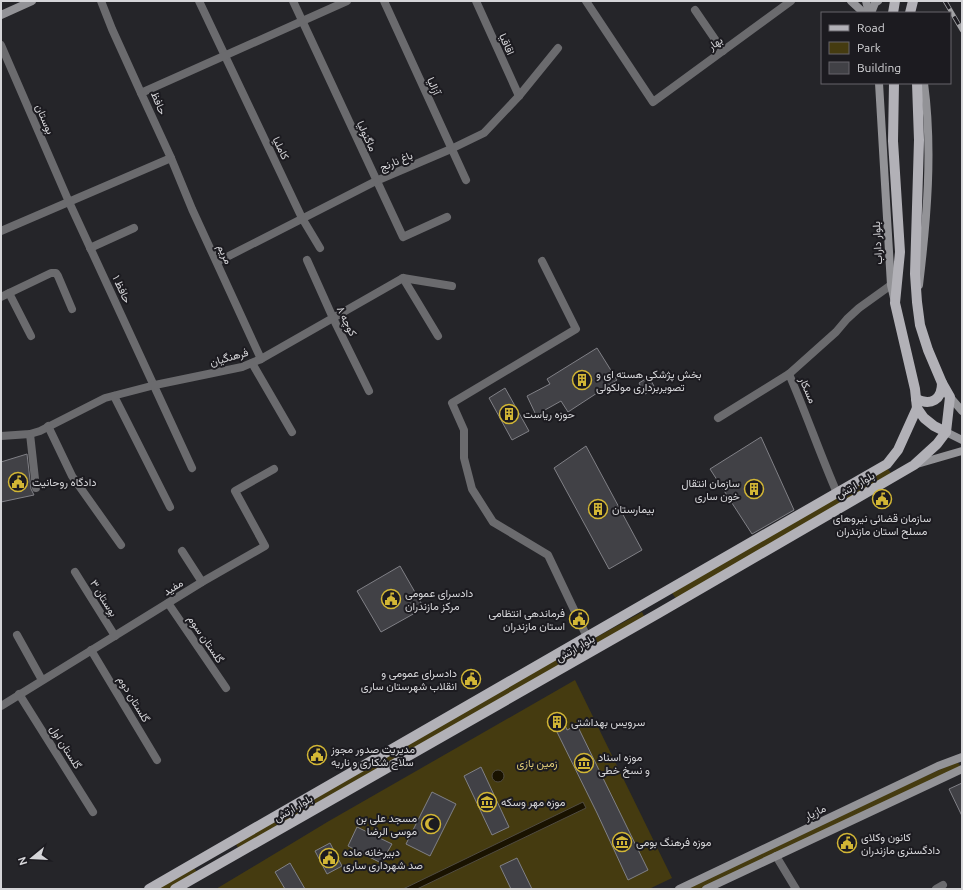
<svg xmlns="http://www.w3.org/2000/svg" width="963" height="890" viewBox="0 0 963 890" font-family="Ubuntu,Vazirmatn,sans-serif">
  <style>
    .green { fill: #453b10 }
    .water { fill: #191200; stroke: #514c41 }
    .building { fill: #414146; stroke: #808086 }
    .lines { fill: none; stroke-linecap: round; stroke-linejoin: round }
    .street { stroke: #6b6b6e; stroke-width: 8 }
    .secondary { stroke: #939397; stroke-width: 8 }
    .primary { stroke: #b2b1b7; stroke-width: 10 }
    .rail-casing { stroke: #a2a2a5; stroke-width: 4.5 }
    .rail { stroke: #1c1b20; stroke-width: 3; stroke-dasharray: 9; stroke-linecap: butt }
    .primary-bridge { stroke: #b2b1b7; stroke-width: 10 }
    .labels { text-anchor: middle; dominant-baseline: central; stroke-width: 4; stroke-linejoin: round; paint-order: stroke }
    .street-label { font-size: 11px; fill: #d5d5d8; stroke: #1c1b20 }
    .poi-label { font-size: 11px; fill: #d5d5d8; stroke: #1c1b20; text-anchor: start }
    .park-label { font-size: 11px; fill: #dcc875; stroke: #1c1b20 }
  </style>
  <rect width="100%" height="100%" fill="#252529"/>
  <g class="green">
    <path d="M887,468L891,473L677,600L672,593Z"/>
    <path d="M642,612L645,618L598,644L595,638Z"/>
    <path d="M577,647L581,654L239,850L236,844Z"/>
    <path d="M575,680L672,878L649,889H216L329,821Z"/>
    <path d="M957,762L960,765L958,769L701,889H685L883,795Z"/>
    <path d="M194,868L197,872L169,889H158Z"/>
  </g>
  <g class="water">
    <circle cx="498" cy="776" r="6"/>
    <path d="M583,802L586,808L417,889H403Z"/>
  </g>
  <g class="building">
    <path d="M597,348L617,380L568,412L561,401L536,415L527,396L550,384L547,379Z"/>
    <path d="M649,377L655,388L645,394L639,383Z"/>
    <path d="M505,388L529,431L512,440L489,398Z"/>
    <path d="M761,437L794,510L752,534L710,469Z"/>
    <path d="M586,446L642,550L609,569L554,468Z"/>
    <path d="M27,454L31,489L34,495L1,502V462Z"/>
    <path d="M400,566L424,608L381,632L357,591Z"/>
    <path d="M560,713L567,730L577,725L648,870L628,880L597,813L556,730L554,731L548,718Z"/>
    <path d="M481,767L509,827L492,835L464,776Z"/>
    <path d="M962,783V816L949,789Z"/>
    <path d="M432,792L456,804L430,856L406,844Z"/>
    <path d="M357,827L392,844L381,863L348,846Z"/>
    <path d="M330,843L342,866L327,874L315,851Z"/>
    <path d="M517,858L532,889H511L500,866Z"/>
    <path d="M290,863L305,889H285L275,872Z"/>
  </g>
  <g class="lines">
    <g class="street">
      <path d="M101,1L112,29L141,93"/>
      <path d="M199,1L302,218L320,248"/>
      <path d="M293,1L403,237L447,217"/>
      <path d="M384,1L466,180"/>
      <path d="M476,1L519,96"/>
      <path d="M586,1L653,102L791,1"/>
      <path d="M695,10L723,51"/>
      <path d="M1,45L69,202L192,468"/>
      <path d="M171,158L192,209L261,359"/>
      <path d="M1,231L171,158L141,93L347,1"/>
      <path d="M90,248L134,228"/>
      <path d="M307,260L333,318L369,391"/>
      <path d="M542,261L576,329L452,403L464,430V458L472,489L493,522L548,555L587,637"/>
      <path d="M217,262L376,181L451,149L484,133L519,96L558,48"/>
      <path d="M403,278L438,336"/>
      <path d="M9,293L31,336"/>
      <path d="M1,297L51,273H56L58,276L72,309"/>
      <path d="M252,363L292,432"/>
      <path d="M789,374L836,332L847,319L859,308L891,285"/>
      <path d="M114,396L170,507"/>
      <path d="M718,418L789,374C806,413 820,454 837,493"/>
      <path d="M48,426L72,476L121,545"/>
      <path d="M30,434L36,488"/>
      <path d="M1,436L30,434L40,431L105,398L155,385L242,367L261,359L403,278L452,286"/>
      <path d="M182,551L202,582"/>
      <path d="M75,572L115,636"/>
      <path d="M168,603L226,688"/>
      <path d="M17,635L42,680"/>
      <path d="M91,650L157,760"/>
      <path d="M19,694L93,812"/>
      <path d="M1,706L202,582L265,546L235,491L274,469"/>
      <path d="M776,856L796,889"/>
      <path d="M936,889L943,885"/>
    </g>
    <g class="secondary">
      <path d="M851,1L864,13"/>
      <path d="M866,1L869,13"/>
      <path d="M871,13L875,3L878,1"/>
      <path d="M1,15L32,1"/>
      <path d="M879,83L891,285L894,298"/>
      <path d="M919,285C927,219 933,150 924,83"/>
      <path d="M950,397L962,411"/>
      <path d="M946,432L962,440"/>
      <path d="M917,464L962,451"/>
      <path d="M679,889L938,766L962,757"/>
      <path d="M706,889L962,769"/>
    </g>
    <g class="primary">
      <path d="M893,13L895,1"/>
      <path d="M894,83L893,141L900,252L895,303L915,389L917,408L924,418L934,426L946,432"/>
      <path d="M916,399C931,406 942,400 942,383"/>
      <path d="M149,889L887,464L898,450L917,408"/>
      <path d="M175,889L659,613L914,465L937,444L946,432L950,397L942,383L928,350L920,325L917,302L915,274L919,140L917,83"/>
    </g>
    <defs>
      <path id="rail" d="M945,1L962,30"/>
    </defs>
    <use href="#rail" class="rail-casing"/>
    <use href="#rail" class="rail"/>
    <path class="primary-bridge" d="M910,13L913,1"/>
  </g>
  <defs>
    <symbol id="building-ring" viewBox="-11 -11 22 22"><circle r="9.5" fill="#1c1b20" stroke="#d2b635" stroke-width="1.5"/><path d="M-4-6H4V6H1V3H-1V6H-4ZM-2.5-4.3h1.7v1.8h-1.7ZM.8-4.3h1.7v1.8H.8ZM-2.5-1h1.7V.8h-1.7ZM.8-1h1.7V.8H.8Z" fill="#d2b635"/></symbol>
    <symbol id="civic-ring" viewBox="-11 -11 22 22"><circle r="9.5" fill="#1c1b20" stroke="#d2b635" stroke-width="1.5"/><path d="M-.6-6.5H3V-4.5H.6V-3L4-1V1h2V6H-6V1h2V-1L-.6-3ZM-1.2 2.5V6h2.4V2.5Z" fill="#d2b635"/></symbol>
    <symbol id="museum-ring" viewBox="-11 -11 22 22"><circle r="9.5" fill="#1c1b20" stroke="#d2b635" stroke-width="1.5"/><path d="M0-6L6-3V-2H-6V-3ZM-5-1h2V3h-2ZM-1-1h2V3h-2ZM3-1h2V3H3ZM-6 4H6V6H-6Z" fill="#d2b635"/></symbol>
    <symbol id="mosque-ring" viewBox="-11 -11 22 22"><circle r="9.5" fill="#1c1b20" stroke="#d2b635" stroke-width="1.5"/><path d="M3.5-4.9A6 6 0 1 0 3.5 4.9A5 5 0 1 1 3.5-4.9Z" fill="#d2b635"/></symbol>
  </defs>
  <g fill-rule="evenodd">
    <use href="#building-ring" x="571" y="369" width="22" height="22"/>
    <use href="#building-ring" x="498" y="403" width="22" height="22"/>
    <use href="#civic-ring" x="7" y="471" width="22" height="22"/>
    <use href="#building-ring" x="743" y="478" width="22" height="22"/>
    <use href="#civic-ring" x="871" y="488" width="22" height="22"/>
    <use href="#building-ring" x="587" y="498" width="22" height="22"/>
    <use href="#civic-ring" x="380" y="588" width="22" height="22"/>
    <use href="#civic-ring" x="568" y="608" width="22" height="22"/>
    <use href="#civic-ring" x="460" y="668" width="22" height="22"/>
    <use href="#building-ring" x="546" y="711" width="22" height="22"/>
    <use href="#civic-ring" x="306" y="744" width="22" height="22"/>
    <use href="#museum-ring" x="573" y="752" width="22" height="22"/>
    <use href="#museum-ring" x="476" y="791" width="22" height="22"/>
    <use href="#mosque-ring" x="420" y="813" width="22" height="22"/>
    <use href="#museum-ring" x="611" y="831" width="22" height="22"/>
    <use href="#civic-ring" x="836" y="832" width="22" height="22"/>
    <use href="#civic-ring" x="318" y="847" width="22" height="22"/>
  </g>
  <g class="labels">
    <g class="street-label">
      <text transform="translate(715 43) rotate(-36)">بهار</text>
      <text transform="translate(507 44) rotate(66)">اقاقیا</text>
      <text transform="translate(434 86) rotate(66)">آزالیا</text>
      <text transform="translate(159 103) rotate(68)">حافظ</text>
      <text transform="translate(45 119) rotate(67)">بوستان</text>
      <text transform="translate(367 136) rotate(65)">ماگنولیا</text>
      <text transform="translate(281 148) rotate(64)">کاملیا</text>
      <text transform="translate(396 161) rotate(-23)">باغ نارنج</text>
      <text transform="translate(877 243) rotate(-93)">بلوار داراب</text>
      <text transform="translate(225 254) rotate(65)">مریم</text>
      <text transform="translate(122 289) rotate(65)">حافظ ۱</text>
      <text transform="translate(347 321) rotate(64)">کوچه ۸</text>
      <text transform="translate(229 357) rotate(-16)">فرهنگیان</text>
      <text transform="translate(808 390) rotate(67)">مسکار</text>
      <text transform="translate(855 485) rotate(-30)">بلوار ارتش</text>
      <text transform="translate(173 587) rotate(-32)">مفید</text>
      <text transform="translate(104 598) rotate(58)">بوستان ۳</text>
      <text transform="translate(206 639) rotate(56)">گلستان سوم</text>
      <text transform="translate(575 648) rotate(-30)">بلوار ارتش</text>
      <text transform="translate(134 699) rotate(59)">گلستان دوم</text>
      <text transform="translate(66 747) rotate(58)">گلستان اول</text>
      <text transform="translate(293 808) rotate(-30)">بلوار ارتش</text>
      <text transform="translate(815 812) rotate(-26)">مازیار</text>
    </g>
    <g class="poi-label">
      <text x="596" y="374">بخش پژشکی هسته ای و<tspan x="596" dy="13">تصویربرداری مولکولی</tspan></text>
      <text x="523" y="414">حوزه ریاست</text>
      <text x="32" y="482">دادگاه روحانیت</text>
      <text x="740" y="483" text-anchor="end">سازمان انتقال<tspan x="740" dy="13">خون ساری</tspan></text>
      <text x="612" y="509">بیمارستان</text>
      <text x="882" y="518" text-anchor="middle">سازمان قضائی نیروهای<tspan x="882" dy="13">مسلح استان مازندران</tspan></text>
      <text x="405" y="593">دادسرای عمومی<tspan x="405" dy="13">مرکز مازندران</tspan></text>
      <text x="565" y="613" text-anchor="end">فرماندهی انتظامی<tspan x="565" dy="13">استان مازندران</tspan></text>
      <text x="457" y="673" text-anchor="end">دادسرای عمومی و<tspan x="457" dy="13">انقلاب شهرستان ساری</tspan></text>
      <text x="571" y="722">سرویس بهداشتی</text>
      <text x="331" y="749">مدیریت صدور مجوز<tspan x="331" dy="13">سلاح شکاری و ناریه</tspan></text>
      <text x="598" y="757">موزه اسناد<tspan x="598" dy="13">و نسخ خطی</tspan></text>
      <text x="501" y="802">موزه مهر وسکه</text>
      <text x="417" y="818" text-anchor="end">مسجد علی بن<tspan x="417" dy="13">موسی الرضا</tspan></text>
      <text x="861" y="837">کانون وکلای<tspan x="861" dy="13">دادگستری مازندران</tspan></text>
      <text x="636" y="842">موزه فرهنگ بومی</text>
      <text x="343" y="852">دبیرخانه ماده<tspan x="343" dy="13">صد شهرداری ساری</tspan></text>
    </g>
    <g class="park-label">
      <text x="537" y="763">زمین بازی</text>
    </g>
  </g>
  <rect width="963" height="890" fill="none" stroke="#d5d5d8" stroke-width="4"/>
  <rect x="821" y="12" width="130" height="72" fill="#1c1b20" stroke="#66656a"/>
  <rect x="829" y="25" width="20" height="6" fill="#b2b1b7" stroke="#66656a"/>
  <text x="857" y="32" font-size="12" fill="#d5d5d8">Road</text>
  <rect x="829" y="42" width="20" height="12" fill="#453b10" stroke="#66656a"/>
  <text x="857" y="52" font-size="12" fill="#d5d5d8">Park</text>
  <rect x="829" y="62" width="20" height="12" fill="#414146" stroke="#66656a"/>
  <text x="857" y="72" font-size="12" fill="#d5d5d8">Building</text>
  <g transform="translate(32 858) rotate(252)" stroke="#1c1b20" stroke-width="3" paint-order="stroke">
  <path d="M0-3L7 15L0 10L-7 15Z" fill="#d5d5d8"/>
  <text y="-6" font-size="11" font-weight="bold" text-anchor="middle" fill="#d5d5d8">N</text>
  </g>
</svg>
